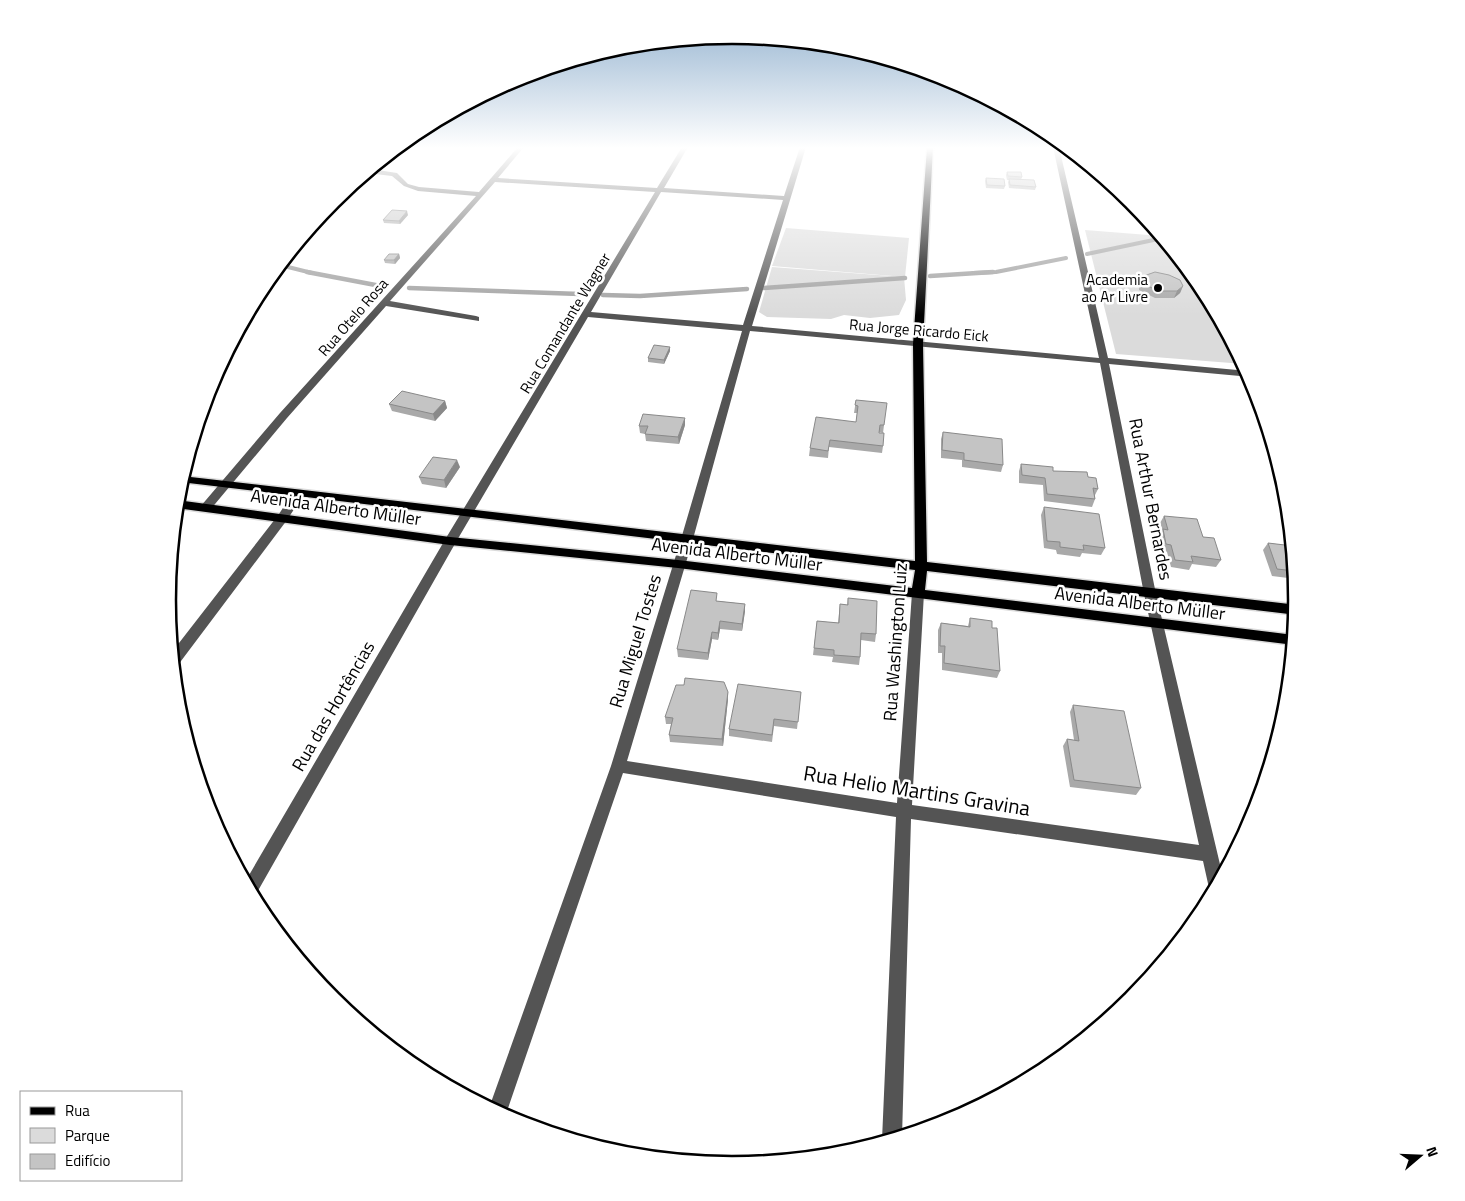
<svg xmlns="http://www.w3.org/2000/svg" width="1465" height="1201" viewBox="0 0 1465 1201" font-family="'Titillium Web',sans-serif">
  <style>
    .green { fill: #dbdbdb }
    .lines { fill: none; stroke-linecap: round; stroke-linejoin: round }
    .stream-far1 { stroke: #a2a2a2; stroke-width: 4 }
    .stream { stroke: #a2a2a2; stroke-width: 4.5 }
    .major-casing { stroke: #dbdbdb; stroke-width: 3 }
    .minor { fill: #545454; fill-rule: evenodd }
    .major { fill: #000; fill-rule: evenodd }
    .wall { fill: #a9a9a9 }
    .shaded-wall { fill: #898989 }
    .building { fill: #c4c4c4; stroke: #898989 }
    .poi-dot { fill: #000; stroke: #fff; stroke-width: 2 }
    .labels { text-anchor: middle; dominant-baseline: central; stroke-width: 5; stroke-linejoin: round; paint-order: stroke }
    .far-poi-label { font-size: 15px; fill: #000; stroke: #fff; text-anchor: end }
    .far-street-label { font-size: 15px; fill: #000; stroke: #fff }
    .street-label { font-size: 18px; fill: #000; stroke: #fff }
    .near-street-label { font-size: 21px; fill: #000; stroke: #fff }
    .rim { fill: none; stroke: #000; stroke-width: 2.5 }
  </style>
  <rect width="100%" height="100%" fill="#fff"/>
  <g class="green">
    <path d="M786,228L909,238L905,277L772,266Z"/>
    <path d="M1085,230L1161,236L1203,287L1244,364L1116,354Z"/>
    <path d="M772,267L904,277L906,300L899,315L870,318L844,315L831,319L767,317L759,312Z"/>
  </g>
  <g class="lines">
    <g class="stream-far1">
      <path d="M1087,254L1163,238"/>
      <path d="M280,265L312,273"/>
      <path d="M973,273L996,272L1066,258"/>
    </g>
    <g class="stream">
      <path d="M307,272L386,287"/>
      <path d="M930,276L993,272"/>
      <path d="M409,288L580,294"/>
      <path d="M764,288L905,278"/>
      <path d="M603,295L640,296L747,289"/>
    </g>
    <defs>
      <path id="major" d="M927,147H933L923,344L927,562L1298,605L1297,615L927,571L925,590L1294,635V645L678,568L450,545L176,508L177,500L450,537L678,560L912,588L915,570L180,482L182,476L915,561L913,344Z"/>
    </defs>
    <use href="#major" class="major-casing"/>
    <g class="minor">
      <path d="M518,147H524L498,178L657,188L682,147H688L664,188L784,196L800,147H806L752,326L1099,358L1053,147H1059L1108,358L1248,371L1251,377L1109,364L1156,594L1223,877L1213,895L1209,888L1203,861L911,819L902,1137L883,1143L882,1140L896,817L623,773L505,1117L489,1108L611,766L681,539L742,331L588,317L456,542L255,896L253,897L245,882L446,538L655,192L495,182L390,301L476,316L479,317V321L386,306L287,418L210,510H202L200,507L280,413L476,196L418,191L404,186L392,176L367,173L371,169L397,173L408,184L419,187L479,192ZM661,192L783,200L743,325L591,312ZM750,331L1100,363L1144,594L1199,845L912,805L924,593L922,590H914L912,593L897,803L627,761L693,539Z"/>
      <path d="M298,490L304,494L287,520L178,665L173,666L172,652L279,514L294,491Z"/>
    </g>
    <use href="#major" class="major"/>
  </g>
  <g class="wall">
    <path d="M1007,172L1022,177L1021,180L1036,187L1035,190L1009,188L1008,182L1009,180H1007L1006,175Z"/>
    <path d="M986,178L1005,186L1004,189L986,188L985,181Z"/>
    <path d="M408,215L400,224L384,223L383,220Z"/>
    <path d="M399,254L400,258L395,264L385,263L384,260Z"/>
    <path d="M1141,277L1183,286L1180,293L1174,298H1155L1139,290V284Z"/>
    <path d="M670,347V351L664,364L648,362V358Z"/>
    <path d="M856,400L884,425L883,433L879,432L883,446L882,453L829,447L828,458L809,456L810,448L856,422L857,413H854Z"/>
    <path d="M445,401L447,408L435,421L392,411L389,404Z"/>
    <path d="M685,425L679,444L646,441L645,434L640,433L639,426Z"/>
    <path d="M943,432L1003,465L1001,472L962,467V460L941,458V439Z"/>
    <path d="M1021,464L1053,471L1088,477L1098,489L1095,495V499L1092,507L1044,501L1043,485L1019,483V471Z"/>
    <path d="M460,467L446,488L422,484L419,477Z"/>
    <path d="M1044,507L1105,548L1101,555L1082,553L1080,557L1057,554L1056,550L1044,548L1041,515Z"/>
    <path d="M1164,516L1203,537L1221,560L1216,567L1192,564L1189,570L1171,567L1167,552H1162L1158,536L1162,530L1160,523Z"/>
    <path d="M1268,543L1293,546L1296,579L1272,576L1263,550Z"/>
    <path d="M848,598L876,634L875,642L861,640L860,657L859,665L832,662L833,657L813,655L817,621L838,623L840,604L847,605Z"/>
    <path d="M717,601L745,604V611L742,631L720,629L718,640L712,639L708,660L678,657L677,649Z"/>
    <path d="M970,618L992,628L1000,671L997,678L942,670V653H938V630L941,623L968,626Z"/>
    <path d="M728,692V699L723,746L670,742L669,735L671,724H666L665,717Z"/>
    <path d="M801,692L797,729L774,726L772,742L729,736V729Z"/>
    <path d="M1073,705L1141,788L1136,795L1070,787L1063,746L1067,739L1074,740L1070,712Z"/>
  </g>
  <g class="shaded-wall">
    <path d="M407,211L408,215L400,224L399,221Z"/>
    <path d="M399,254L400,258L395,264L394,260Z"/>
    <path d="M1183,286L1180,293L1174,298L1177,291Z"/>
    <path d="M670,347V351L664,364V360Z"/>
    <path d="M445,401L447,408L435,421L433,414Z"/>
    <path d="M685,418V425L679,444L678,437Z"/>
    <path d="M457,460L460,467L446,488L444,480Z"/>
    <path d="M745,604V611L742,631V624Z"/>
    <path d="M720,621V629L718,640V633Z"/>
    <path d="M712,632V639L708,660V653Z"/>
    <path d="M728,692V699L723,746L722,739Z"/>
  </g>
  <g class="building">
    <path d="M1007,172H1021L1022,177L1008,176Z"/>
    <path d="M986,178L1004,179L1005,186L987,185Z"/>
    <path d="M1009,179L1034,180L1036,187L1010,185Z"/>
    <path d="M392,210L407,211L399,221L383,220Z"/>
    <path d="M389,254H399L394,260H384Z"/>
    <path d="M1155,272L1169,275L1180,280L1183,286L1177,291H1158L1142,283L1141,277Z"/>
    <path d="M654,345L670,347L664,360L648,358Z"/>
    <path d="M402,391L445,401L433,414L389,404Z"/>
    <path d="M856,400L887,403L884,425H880L879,433H884L883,446L830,440L828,451L810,448L816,417L856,422L858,406L855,405Z"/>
    <path d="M643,414L685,418L678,437L645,434L648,426H639Z"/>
    <path d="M943,432L1002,439L1003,465L964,460V453L942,450Z"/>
    <path d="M433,457L457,460L444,480L419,477Z"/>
    <path d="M1021,464L1053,467V471L1087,472L1088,477L1096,478L1098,489L1093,488L1095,499L1047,494L1045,478L1022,475Z"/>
    <path d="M1044,507L1099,514L1105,548L1083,545L1084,550L1060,547V542L1047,541Z"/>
    <path d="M1164,516L1197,519L1203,537L1214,538L1221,560L1191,556L1193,562L1175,560L1171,545L1166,544L1163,529L1168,530Z"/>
    <path d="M1268,543L1293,546L1295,571L1277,569Z"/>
    <path d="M691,590L717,593L716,601L745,604L742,624L720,621L718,633L712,632L708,653L677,649Z"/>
    <path d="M848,598L877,601L876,634L861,633L860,657L834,655V650L814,648L817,621L839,623L840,604L848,605Z"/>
    <path d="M970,618L992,621V628H997L1000,671L944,663L945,646H940L941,623L970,627Z"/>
    <path d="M685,678L724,682L728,692L722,739L669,735L673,718L665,717L676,685H684Z"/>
    <path d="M738,684L801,692L798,722L774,719L772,735L729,729Z"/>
    <path d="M1073,705L1124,711L1141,788L1074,780L1067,739L1079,741Z"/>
  </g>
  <linearGradient id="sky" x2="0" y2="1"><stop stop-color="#8cadcc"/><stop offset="0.47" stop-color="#fff"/><stop offset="1" stop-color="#fff" stop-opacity="0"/></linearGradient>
  <rect width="1465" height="315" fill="url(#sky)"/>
  <circle class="poi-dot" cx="1158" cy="288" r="5"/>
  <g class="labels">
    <g class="far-poi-label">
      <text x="1148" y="279">Academia<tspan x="1148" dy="17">ao Ar Livre</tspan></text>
    </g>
    <g class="far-street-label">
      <text transform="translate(353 317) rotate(-49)">Rua Otelo Rosa</text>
      <text transform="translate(565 323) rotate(-59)">Rua Comandante Wagner</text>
      <text transform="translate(919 330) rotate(5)">Rua Jorge Ricardo Eick</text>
    </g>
    <g class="street-label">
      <text transform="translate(1151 499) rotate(79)">Rua Arthur Bernardes</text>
      <text transform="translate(336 507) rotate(8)">Avenida Alberto Müller</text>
      <text transform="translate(737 554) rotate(7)">Avenida Alberto Müller</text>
      <text transform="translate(1140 603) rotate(7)">Avenida Alberto Müller</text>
      <text transform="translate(635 641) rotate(-73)">Rua Miguel Tostes</text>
      <text transform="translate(895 642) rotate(-86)">Rua Washington Luiz</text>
      <text transform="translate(333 706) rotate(-60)">Rua das Hortências</text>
    </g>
    <g class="near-street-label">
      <text transform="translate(917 790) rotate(9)">Rua Helio Martins Gravina</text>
    </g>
  </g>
  <path d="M0 0H1465V1201H0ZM176 600a556 556 0 1 1 1112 0a556 556 0 1 1-1112 0Z" fill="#fff" fill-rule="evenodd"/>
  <path class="rim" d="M176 600a556 556 0 1 1 1112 0a556 556 0 1 1-1112 0Z"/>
  <rect x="20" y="1091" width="162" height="90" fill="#ffffff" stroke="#999999"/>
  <rect x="30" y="1107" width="25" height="8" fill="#000000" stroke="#999999"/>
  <text x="65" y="1116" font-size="15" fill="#000000">Rua</text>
  <rect x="30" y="1128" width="25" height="15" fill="#dbdbdb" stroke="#999999"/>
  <text x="65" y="1141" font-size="15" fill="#000000">Parque</text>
  <rect x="30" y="1154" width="25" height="15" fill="#c4c4c4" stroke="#999999"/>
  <text x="65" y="1166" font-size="15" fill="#000000">Edifício</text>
  <g transform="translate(1420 1156) rotate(71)" stroke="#ffffff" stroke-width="4" paint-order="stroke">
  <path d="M0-4L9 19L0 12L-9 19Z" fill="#000000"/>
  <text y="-8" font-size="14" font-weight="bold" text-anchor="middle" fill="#000000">N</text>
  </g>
</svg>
